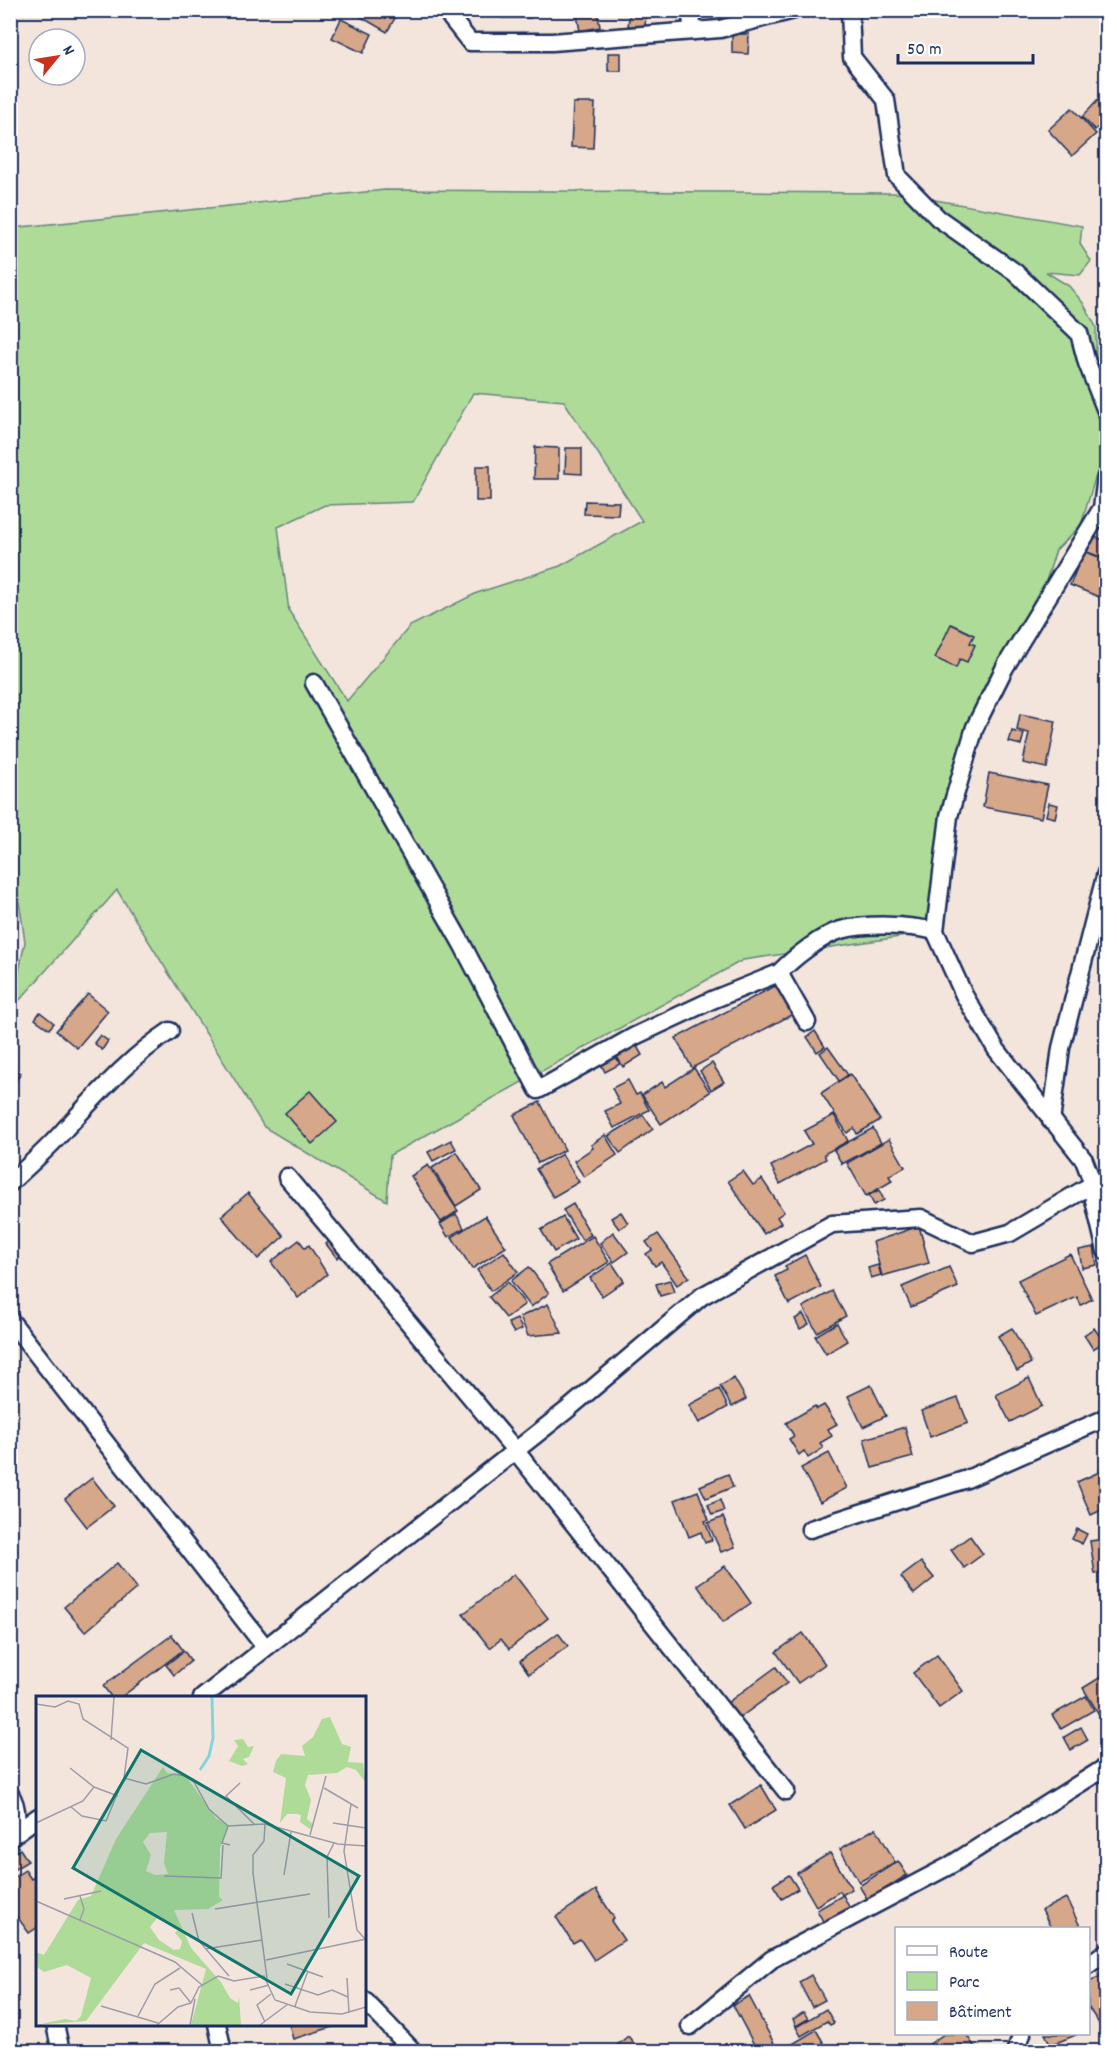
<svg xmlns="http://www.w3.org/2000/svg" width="1117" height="2062" viewBox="0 0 1117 2062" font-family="Dekko,sans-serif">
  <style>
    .green { fill: #afdb99; stroke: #65857c; stroke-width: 1.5; fill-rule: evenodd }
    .building { fill: #d6a788; stroke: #1b2f5e; stroke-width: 1.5 }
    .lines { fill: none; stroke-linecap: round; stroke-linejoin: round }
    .street-casing { stroke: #1b2f5e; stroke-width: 21 }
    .street { stroke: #fff; stroke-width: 16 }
    .inset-river { fill: none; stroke: #83d5da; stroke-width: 3 }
    .inset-road { fill: none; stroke: #9d9ca9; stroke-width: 1.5 }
    .view { fill: #0f766e; fill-opacity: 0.15; stroke: #0f766e; stroke-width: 3 }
    .inset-edge { fill: none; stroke: #1b2f5e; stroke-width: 3 }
  </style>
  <rect width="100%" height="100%" fill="#f3e5db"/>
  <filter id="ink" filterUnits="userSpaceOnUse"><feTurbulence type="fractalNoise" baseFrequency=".0167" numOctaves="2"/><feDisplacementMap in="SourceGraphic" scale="12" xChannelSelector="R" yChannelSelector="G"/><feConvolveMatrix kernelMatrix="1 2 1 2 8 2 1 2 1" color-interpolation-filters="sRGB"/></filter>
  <g filter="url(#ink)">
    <path class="green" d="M385,190L896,193L1082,226L1080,244L1091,261L1080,275L1046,272L1069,286L1083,303L1096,327V356L1106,387V457L1096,475L1081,525L1056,550L1025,647L978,727L940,812L935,890L940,931L743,960L390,1155L387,1201L264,1127L117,890L11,1010L25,942L15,873L10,872L11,228ZM473,393L564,401L642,521L560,566L477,593L410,626L347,701L289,611L278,527L325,505L413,502Z"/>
    <g class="building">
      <path d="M349,10H397L399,11L387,32Z"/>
      <rect x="502" y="10" width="28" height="8"/>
      <path d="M576,10H597L600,27L580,31Z"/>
      <path d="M630,11L646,13L645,27L628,26Z"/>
      <path d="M341,19L372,34L363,53L332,38Z"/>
      <path d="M732,34H749L748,54L732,53Z"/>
      <rect x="608" y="53" width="13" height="18"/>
      <path d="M1099,99L1106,106V119L1095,130L1082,117Z"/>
      <path d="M573,103H595L593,148L571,147Z"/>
      <path d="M1072,108L1096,134L1072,156L1048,130Z"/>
      <path d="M535,447L559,448V479H534Z"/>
      <path d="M566,448H582V474L565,473Z"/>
      <rect x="476" y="466" width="14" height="35"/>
      <path d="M585,501L619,502L618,515L584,514Z"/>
      <path d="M1093,536L1106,541V559L1087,552Z"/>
      <path d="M1084,551L1106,560V593L1104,599L1070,585Z"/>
      <path d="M951,624L974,635L970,643L975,645L967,662L960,659L956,668L935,658Z"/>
      <path d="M1020,714L1056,721L1047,768L1023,763L1029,733L1017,730Z"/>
      <path d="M1012,731L1024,734L1021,745L1009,742Z"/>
      <path d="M989,773L1048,785L1041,818L983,807Z"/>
      <path d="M1049,803L1058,805L1055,818L1046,816Z"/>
      <path d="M777,985L793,1014L692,1068L676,1038Z"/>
      <path d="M88,994L108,1011L77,1048L56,1031Z"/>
      <path d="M40,1012L54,1023L49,1029L35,1019Z"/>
      <path d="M815,1031L825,1047L817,1052L807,1037Z"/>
      <path d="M100,1035L108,1041L102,1050L94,1043Z"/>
      <path d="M635,1043L642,1055L623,1067L616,1055Z"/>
      <path d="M828,1047L848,1075L839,1081L820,1053Z"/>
      <path d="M614,1054L620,1064L605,1072L600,1062Z"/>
      <path d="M712,1063L724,1082L711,1090L700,1071Z"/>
      <path d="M10,1066L21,1073L10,1089Z"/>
      <path d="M694,1068L710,1092L661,1124L642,1095L662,1082L665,1087Z"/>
      <path d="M850,1074L880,1120L857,1134L854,1128L847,1133L821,1093Z"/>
      <path d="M628,1080L636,1095L640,1093L649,1110L614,1128L605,1111L620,1104L612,1088Z"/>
      <path d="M310,1091L337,1122L312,1144L285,1113Z"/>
      <path d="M540,1102L565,1150L538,1163L514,1115Z"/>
      <path d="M643,1115L653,1129L620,1153L608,1136Z"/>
      <path d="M834,1115L848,1141L824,1154L826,1159L780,1184L771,1166L812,1144L804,1131Z"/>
      <path d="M873,1128L881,1143L842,1164L834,1150Z"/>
      <path d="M605,1135L617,1155L584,1177L574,1161L593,1148L591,1145Z"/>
      <path d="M889,1139L905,1167L889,1176L892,1181L866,1196L847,1163Z"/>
      <path d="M451,1140L456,1149L433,1161L428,1152Z"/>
      <path d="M457,1152L481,1190L456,1206L432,1168Z"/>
      <path d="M562,1154L579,1182L553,1197L536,1169Z"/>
      <path d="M428,1165L458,1211L441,1222L411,1176Z"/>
      <path d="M743,1171L753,1185L762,1179L784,1212L777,1217L781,1223L764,1234L728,1181Z"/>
      <path d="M879,1190L884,1200L874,1205L869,1195Z"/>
      <path d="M248,1193L284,1236L258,1259L221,1216Z"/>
      <path d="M573,1204L591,1235L582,1240L563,1210Z"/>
      <path d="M621,1212L628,1223L619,1229L611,1218Z"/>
      <path d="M456,1214L464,1228L448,1237L440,1224Z"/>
      <path d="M485,1216L506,1247L472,1269L452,1237Z"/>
      <path d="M563,1217L576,1239L554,1252L541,1230Z"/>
      <path d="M919,1226L929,1263L882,1276L873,1242Z"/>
      <path d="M613,1232L628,1252L614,1262L600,1243Z"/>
      <path d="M658,1234L689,1277L677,1285L661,1262L655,1266L646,1254L652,1250L646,1242Z"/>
      <path d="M593,1236L609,1262L563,1291L547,1264Z"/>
      <path d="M334,1237L346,1252L337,1258L326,1244Z"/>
      <path d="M299,1240L305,1248L309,1245L327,1274L298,1298L271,1262Z"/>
      <path d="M1094,1247L1097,1265L1082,1268L1079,1250Z"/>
      <path d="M504,1252L518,1272L491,1291L477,1270Z"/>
      <path d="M1070,1254L1092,1299L1081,1305L1077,1297L1036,1316L1018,1280Z"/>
      <path d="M805,1255L821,1287L789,1304L775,1276L787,1270L785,1266Z"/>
      <path d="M612,1263L624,1281L602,1296L590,1278Z"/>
      <path d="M878,1265L881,1275L871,1278L868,1268Z"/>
      <path d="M529,1267L549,1293L531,1307L511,1281Z"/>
      <path d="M949,1267L958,1287L911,1307L902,1287Z"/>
      <path d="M670,1280L674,1292L660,1296L656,1284Z"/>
      <path d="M508,1282L525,1304L506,1318L489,1297Z"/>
      <path d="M832,1291L846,1316L817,1332L803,1307Z"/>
      <path d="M548,1304L562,1333L528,1336L520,1317Z"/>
      <path d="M803,1314L809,1324L800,1329L795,1319Z"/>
      <path d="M517,1319L522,1329L514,1333L508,1323Z"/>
      <path d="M837,1323L847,1341L826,1354L815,1336Z"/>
      <path d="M1012,1328L1031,1363L1017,1371L998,1336Z"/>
      <path d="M1094,1328L1104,1342L1093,1349L1084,1335Z"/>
      <path d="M734,1378L746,1399L732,1407L720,1386Z"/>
      <path d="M1029,1378L1042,1406L1010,1422L996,1395Z"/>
      <path d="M871,1385L886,1416L863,1427L848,1396Z"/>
      <path d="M719,1389L728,1407L699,1423L689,1405Z"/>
      <path d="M958,1398L968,1423L930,1437L921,1411Z"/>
      <path d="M824,1405L837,1424L828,1429L832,1436L820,1443L823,1448L808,1458L804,1451L799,1455L789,1439L794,1436L786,1423L815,1406L817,1409Z"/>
      <path d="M905,1427L913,1457L872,1468L864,1439Z"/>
      <path d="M829,1453L847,1488L820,1502L801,1468Z"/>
      <path d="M1106,1469V1508L1091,1515L1077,1482Z"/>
      <path d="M728,1474L733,1487L706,1498L700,1486Z"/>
      <path d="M92,1478L114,1506L87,1527L65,1499Z"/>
      <path d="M698,1491L709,1520L705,1521L712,1540L705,1543L701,1532L689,1537L675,1500Z"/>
      <path d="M720,1500L724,1511L712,1515L708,1505Z"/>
      <path d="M723,1517L735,1547L721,1552L708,1523Z"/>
      <path d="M1077,1529L1087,1534L1082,1544L1072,1539Z"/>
      <path d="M970,1536L983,1554L964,1568L951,1550Z"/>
      <path d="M1106,1539V1572L1095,1574L1090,1541Z"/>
      <path d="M921,1562L934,1578L914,1594L901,1577Z"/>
      <path d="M117,1563L137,1588L85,1632L64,1607Z"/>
      <path d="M725,1566L751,1603L723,1622L697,1585Z"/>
      <path d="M514,1574L548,1618L509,1649L501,1639L490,1648L463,1614Z"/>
      <path d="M558,1633L568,1646L529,1674L520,1661Z"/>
      <path d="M803,1633L825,1664L798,1683L776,1652Z"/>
      <path d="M172,1635L183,1650L120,1698H112L103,1686Z"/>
      <path d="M184,1651L191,1661L174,1675L166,1665Z"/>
      <path d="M937,1655L963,1691L939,1708L913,1673Z"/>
      <path d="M776,1667L787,1683L738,1719L727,1703Z"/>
      <path d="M1104,1675L1106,1679V1726L1083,1688Z"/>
      <path d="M1086,1696L1094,1710L1061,1729L1052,1715Z"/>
      <path d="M1081,1727L1088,1740L1071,1750L1064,1737Z"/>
      <path d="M761,1785L776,1810L745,1829L730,1805Z"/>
      <path d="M876,1828L895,1862L859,1882L840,1849Z"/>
      <path d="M20,1849L28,1861L10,1872V1856Z"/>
      <path d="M830,1853L852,1889L842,1895L840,1891L816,1906L797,1873Z"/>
      <path d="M898,1861L907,1875L868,1900L859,1886Z"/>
      <path d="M25,1870L31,1879L38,1875V1927L29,1933L10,1907V1880Z"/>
      <path d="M789,1875L798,1889L782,1899L773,1885Z"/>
      <path d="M596,1890L614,1918L611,1921L624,1940L594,1960L580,1939L573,1943L556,1917Z"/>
      <path d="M843,1895L850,1909L824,1923L817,1910Z"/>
      <path d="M1066,1898L1081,1928H1051L1042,1910Z"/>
      <path d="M1103,1974L1106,1979V2034L1088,2007V1983Z"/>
      <path d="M811,1975L825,2000L812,2007L799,1982Z"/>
      <path d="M749,1996L777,2049L772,2052H758L733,2005Z"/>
      <path d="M826,2009L834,2023L830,2025L827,2021L801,2036L796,2027Z"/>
      <path d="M804,2012L808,2019L796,2026L793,2019Z"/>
      <path d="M289,2024H342L293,2039Z"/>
      <path d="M816,2030L829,2052H792L789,2046Z"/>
      <path d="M944,2034H966L978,2052H918Z"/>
      <path d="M1045,2034H1078L1051,2045Z"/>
      <path d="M628,2036L641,2052H609Z"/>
    </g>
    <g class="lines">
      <defs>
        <g id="street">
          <path d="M448,10L451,18L470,42H552L720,29L794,10"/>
          <path d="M690,10L693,31"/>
          <path d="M850,10L852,57L886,100L897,176L938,218L1015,272L1079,333L1087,363L1106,411"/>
          <path d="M1106,477L1102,508L1005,667L975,727L949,816L935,931L964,995L996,1049L1084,1160L1093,1184L1094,1200L1106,1251"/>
          <path d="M314,683L462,944L538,1090L635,1036L712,1000L779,973"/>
          <path d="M807,1022L779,973C792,959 822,935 841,930C868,923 908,925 935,931"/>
          <path d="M1051,1121L1061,1048L1106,873"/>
          <path d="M287,1177L515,1450L786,1791"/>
          <path d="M10,1183C29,1165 49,1148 66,1128C99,1093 129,1058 170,1031"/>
          <path d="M10,1320L265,1647"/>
          <path d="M810,1529L967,1479L1106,1418"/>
          <path d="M202,1698L567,1410L702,1296L832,1224L921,1218L973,1243L1010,1233L1093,1184"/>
          <path d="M10,1794C18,1806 19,1828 10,1839"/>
          <path d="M16,1833L38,1817"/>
          <path d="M1088,1965L1106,1952"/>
          <path d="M364,2000L414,2052"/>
          <path d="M55,2024L61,2052"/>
          <path d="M217,2024L223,2052"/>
          <path d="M690,2026L772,1959L949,1866L1106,1767"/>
          <path d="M1015,2052L1022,2034"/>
        </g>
      </defs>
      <use href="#street" class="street-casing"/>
      <use href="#street" class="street"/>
    </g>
  </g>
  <g transform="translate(36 1696)">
    <rect width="330" height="330" fill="#f3e5db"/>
    <path d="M294,21L306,48L315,51L312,66L327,67L330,87L320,74L311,71L301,77L272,79L269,89L275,104L271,123L278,129L274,133L264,126L265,119L261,118H251L244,127L250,82L237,76L240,65L245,58L269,60L266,50L277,41L286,23ZM207,43L212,51L218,50L213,61L207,63L212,68L206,70L193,65L202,50L198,44ZM127,71L131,77L149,79L180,122L193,129L184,152L183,201L187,204L172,213L138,214L155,252L185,286L194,302L202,307L203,300L205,329H155L170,273L108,247L50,325L0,329L29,323L40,325L45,320L55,282L31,269L8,276L0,270V256L8,259L42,204L55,200L80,143ZM131,136L128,167L132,178L119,179L110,175L115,159L107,146L114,137ZM121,222L143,232L139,237L146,245L144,253L138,254L123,244L114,231Z" fill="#afdb99" fill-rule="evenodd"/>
    <path class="inset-river" d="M164,74L173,60L177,42L176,1"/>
    <path class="inset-road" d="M0,8L19,11L32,5L43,8L47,23L92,52L88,82L110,88L138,78L149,80L158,86L173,113L192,130L229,128L302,148L330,150M75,44L78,1M34,72L58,91L82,100M204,87L190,100L219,129M288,92L322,112M315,108L308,155L321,234L329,243M35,111L46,120L70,125L88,82M0,127L47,105L58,91M297,127L330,132M229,128L228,145L217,159V177L231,282M192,130L186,147L194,149M274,139L290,80M248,179L255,136M128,180L185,182L187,149M44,200L48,213L44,224M28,203L65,195M0,205L139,266L166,289M179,213L274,198M156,217L163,245L193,280M293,222L291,161L298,147M169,253L226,244M230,264L330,243M251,268L287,281M311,282L313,317M249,288L282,299L296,294L312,301M134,294L143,292L155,307M214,294L233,289M65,310L122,327M259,310L272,275M102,320L119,288L144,272M229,326L221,309L235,298M121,329L142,311L155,307L163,291L182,280L198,285L228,280L239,304L274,316L306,318L330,311M154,329L159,303M224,329L252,308"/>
    <path class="view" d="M105,54L323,180L255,298L37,172Z"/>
    <rect width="330" height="330" class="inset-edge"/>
  </g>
  <rect width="1117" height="2062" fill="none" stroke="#fff" stroke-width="36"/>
  <rect x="18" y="18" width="1081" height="2026" fill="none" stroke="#1b2f5e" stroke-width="2" filter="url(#ink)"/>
  <rect x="895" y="1927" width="195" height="108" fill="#ffffff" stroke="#a4acbf" stroke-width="1.5"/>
  <rect x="907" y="1946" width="30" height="9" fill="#ffffff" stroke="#a4acbf" stroke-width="1.5"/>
  <text x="949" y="1957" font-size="18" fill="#1b2f5e">Route</text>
  <rect x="907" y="1972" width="30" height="18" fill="#afdb99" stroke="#a4acbf" stroke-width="1.5"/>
  <text x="949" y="1987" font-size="18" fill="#1b2f5e">Parc</text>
  <rect x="907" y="2002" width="30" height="18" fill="#d6a788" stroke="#a4acbf" stroke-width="1.5"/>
  <text x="949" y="2017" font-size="18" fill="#1b2f5e">Bâtiment</text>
  <g transform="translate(57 57) rotate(60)"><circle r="28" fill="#ffffff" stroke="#a4acbf" stroke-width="1.5"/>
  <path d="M0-4.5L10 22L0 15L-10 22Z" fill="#c8321e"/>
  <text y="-9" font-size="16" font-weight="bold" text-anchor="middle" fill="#1b2f5e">N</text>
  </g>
  <path d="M898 54v9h135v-9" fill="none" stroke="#1b2f5e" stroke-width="3"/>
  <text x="907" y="54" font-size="18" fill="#1b2f5e" stroke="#ffffff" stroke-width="4.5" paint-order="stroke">50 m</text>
</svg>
